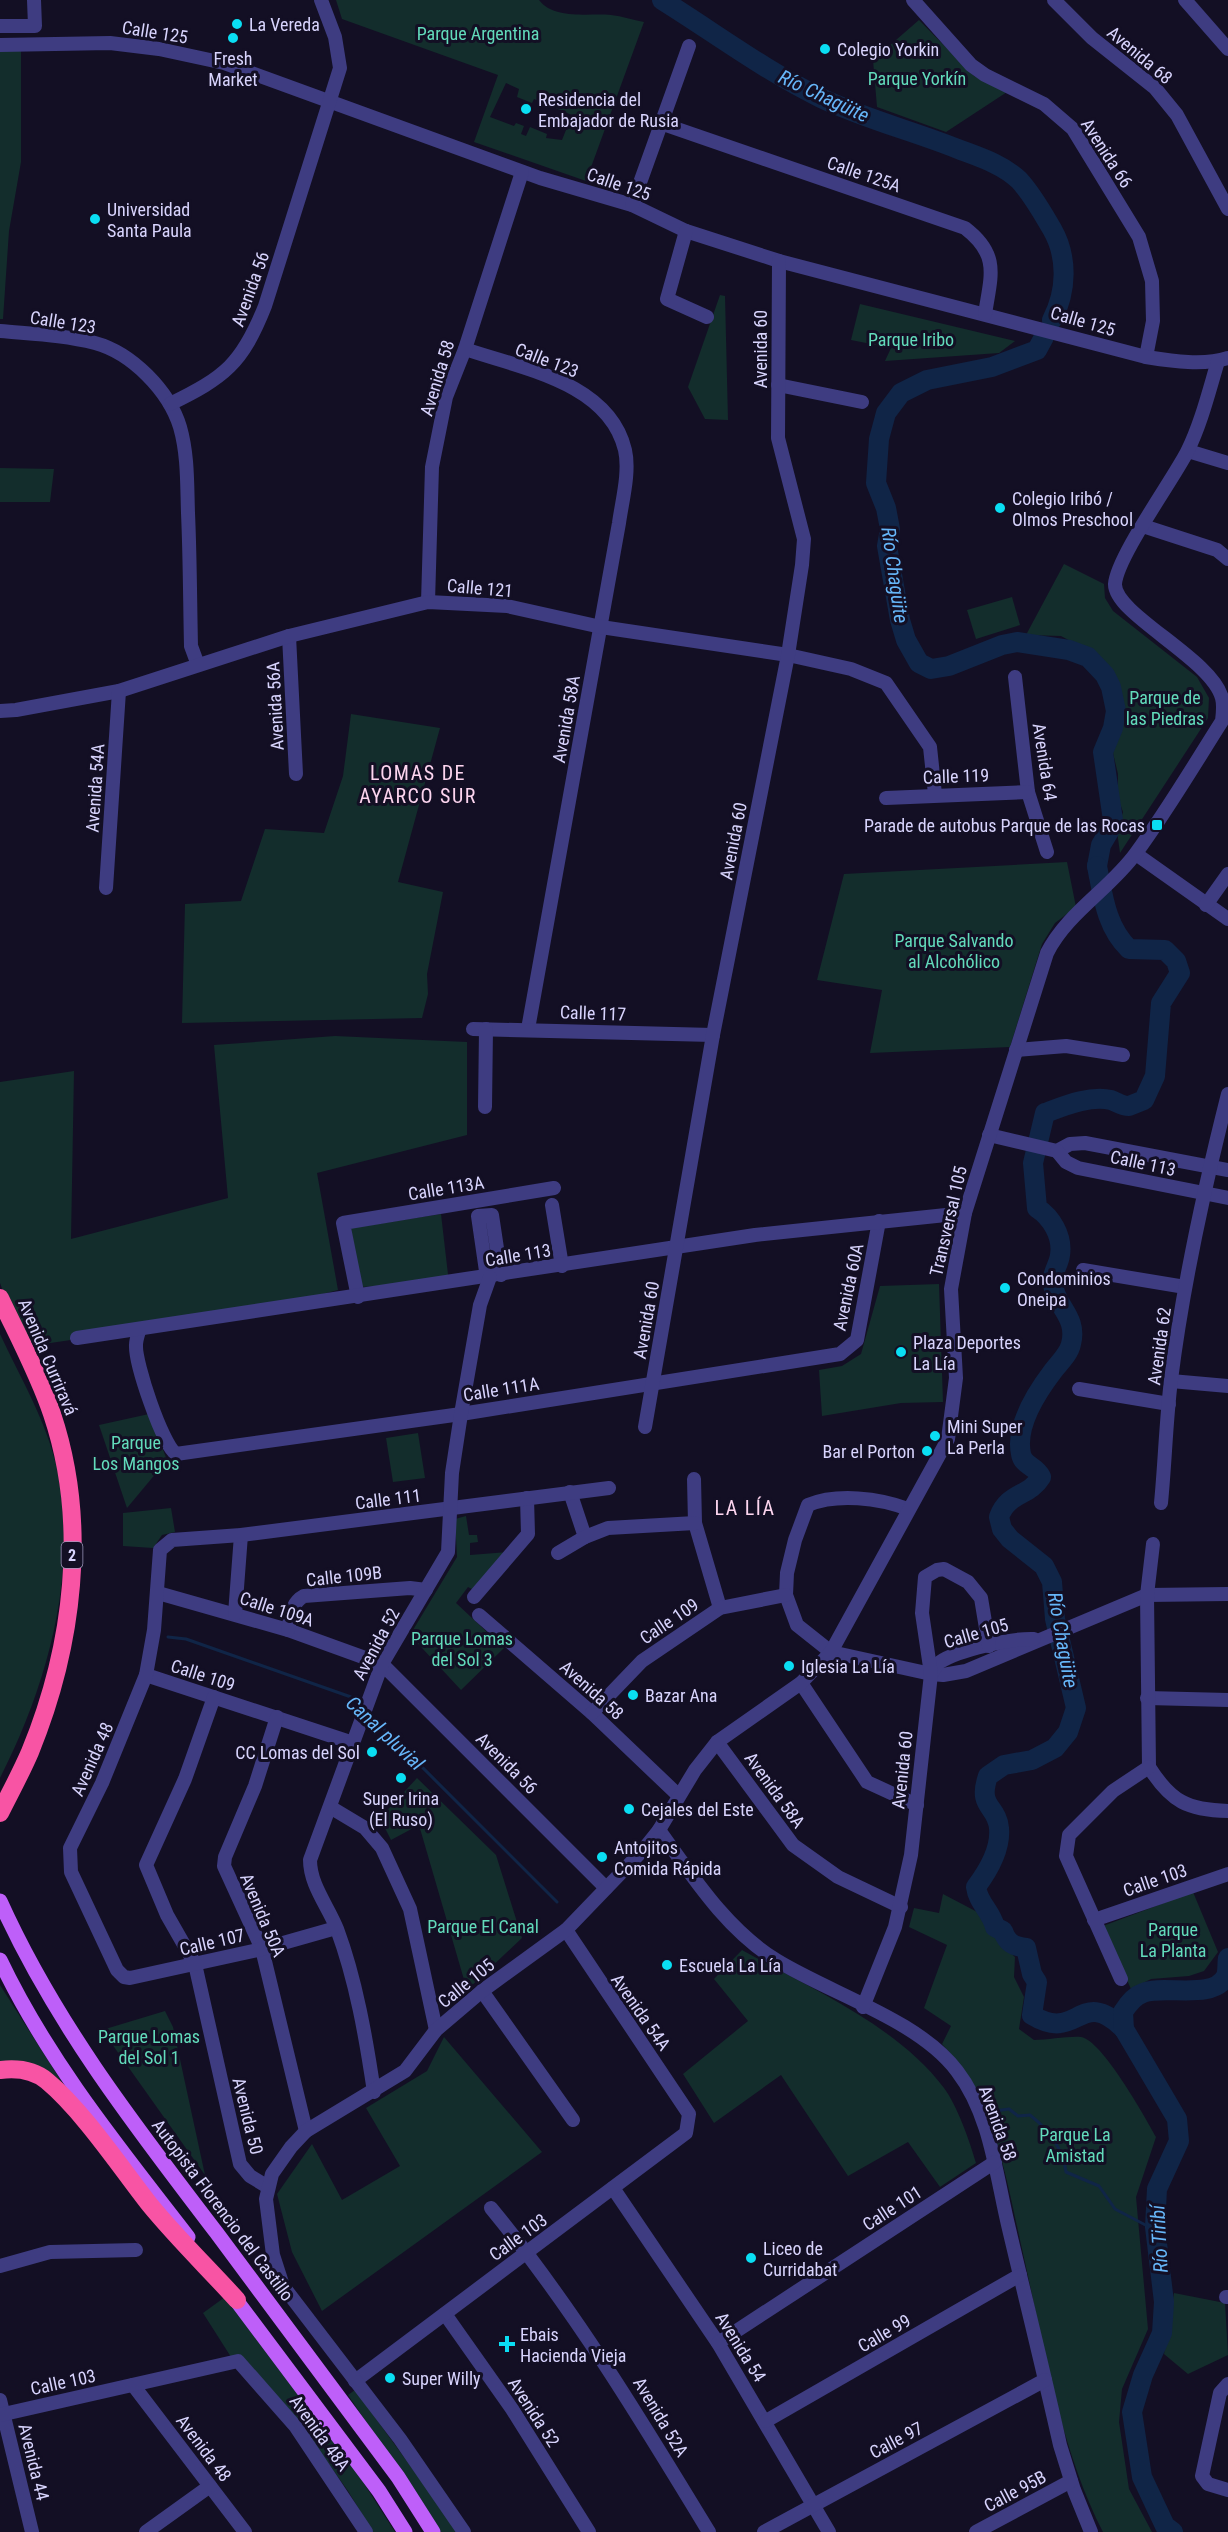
<svg xmlns="http://www.w3.org/2000/svg" width="1228" height="2532" viewBox="0 0 1228 2532" font-family="'Roboto Condensed',sans-serif">
  <style>
    .green { fill: #132d2c; fill-rule: evenodd }
    .lines { fill: none; stroke-linecap: round; stroke-linejoin: round }
    .stream { stroke: #102547; stroke-width: 3 }
    .river { stroke: #102547; stroke-width: 20 }
    .minor { stroke: #3e3c81; stroke-width: 14 }
    .major { stroke: #be5ff9; stroke-width: 15 }
    .highway { stroke: #f854a4; stroke-width: 18 }
    .poi-dot { fill: #0adef3; stroke: #130f24; stroke-width: 2 }
    .labels { text-anchor: middle; dominant-baseline: central; stroke-width: 6; stroke-linejoin: round; paint-order: stroke }
    .shield { fill: #130f24; stroke: #9d99bc; stroke-width: 1.5 }
    .shield-label { font-size: 16px; font-weight: bold; fill: #d8d4fd }
    .poi-label { font-size: 18px; fill: #d8d4fd; stroke: #130f24; text-anchor: start }
    .street-label { font-size: 18px; fill: #d8d4fd; stroke: #130f24 }
    .park-label { font-size: 18px; fill: #62dbbb; stroke: #130f24 }
    .water-label { font-size: 20px; font-style: italic; fill: #66b6f9; stroke: #130f24 }
    .neighbourhood-label { font-size: 20px; letter-spacing: 1.5px; fill: #fdd5ef; stroke: #130f24 }
  </style>
  <rect width="100%" height="100%" fill="#130f24"/>
  <g class="green">
    <path d="M336,0H539C554,20 589,13 611,15C622,16 633,20 644,22L586,181L474,142L498,75L342,19ZM506,83L519,89L517,97L532,103L534,99L572,115L562,140L546,138L547,134L530,127L526,136L521,134L524,126L516,123L514,126L490,117Z"/>
    <path d="M919,20L974,76L1007,92L946,132L877,107L873,60Z"/>
    <path d="M21,50V162L9,231L3,319H0V51Z"/>
    <path d="M720,295L725,296L728,420L705,419L688,387Z"/>
    <path d="M860,304L1015,341L999,353L885,361L891,348L851,340Z"/>
    <path d="M0,468L54,469L50,502H0Z"/>
    <path d="M1064,564L1104,584L1105,598L1113,611L1197,677L1209,698L1208,718L1120,853L1117,831L1123,812L1118,798V774L1113,753L1121,730L1124,705L1116,680L1089,651L1061,636L1026,635Z"/>
    <path d="M1012,597L1020,625L976,639L967,610Z"/>
    <path d="M351,714L440,728L398,882L443,892L427,974L428,994L422,1018L182,1023L185,904L241,901L265,829L324,833L343,776Z"/>
    <path d="M1067,862L1076,907L1055,923L1042,944L1010,1047L870,1053L882,990L817,980L844,874Z"/>
    <path d="M335,1036L467,1042V1135L317,1173L338,1290L242,1315L23,1347L0,1283V1082L74,1071L71,1239L228,1198L214,1045Z"/>
    <path d="M441,1214L449,1283L360,1287L351,1228Z"/>
    <path d="M939,1284L943,1402L901,1403L822,1416L819,1370L842,1366L861,1354L880,1286Z"/>
    <path d="M0,1334C20,1377 47,1422 57,1469C79,1573 47,1686 0,1778Z"/>
    <path d="M149,1414L167,1460L127,1508L99,1425Z"/>
    <path d="M418,1433L425,1478L393,1482L386,1438Z"/>
    <path d="M171,1508L175,1532L162,1535L153,1548L123,1546V1513Z"/>
    <path d="M466,1516L469,1535H477L478,1542L470,1543V1555L508,1552L474,1590L468,1587L456,1603L504,1648L461,1690L410,1635L457,1557L455,1519Z"/>
    <path d="M417,1778L496,1855L522,1938L467,1990L419,1825L391,1840L380,1818Z"/>
    <path d="M1193,1892L1218,1952L1204,1971L1189,1976L1151,1979L1131,1989L1103,1926Z"/>
    <path d="M943,1894L983,1915L1000,1944L1015,1957L1014,1977L1024,1997L1019,2029L1034,2040C1048,2040 1068,2036 1081,2037C1102,2040 1145,2117 1156,2137L1136,2197L1148,2329L1122,2389L1119,2422L1129,2489L1152,2532H1103C1058,2444 1042,2335 1020,2240C1005,2171 993,2097 942,2044L951,2026L924,2008L947,1945L909,1927L914,1908L939,1913Z"/>
    <path d="M742,1950C809,1988 897,2025 944,2088C957,2105 970,2142 976,2163L940,2187L908,2142L848,2176L781,2075L714,2123L683,2074L748,2021L714,1979Z"/>
    <path d="M0,1985L65,2087L0,2063Z"/>
    <path d="M165,2011L173,2027L205,2175L102,2030Z"/>
    <path d="M444,2037L542,2152L322,2311L292,2252L277,2194L312,2144L342,2200L400,2166L366,2108L427,2071Z"/>
    <path d="M1174,2293L1225,2303L1228,2355L1188,2374L1164,2354Z"/>
    <path d="M225,2297L356,2471L395,2532H373L348,2491L299,2422L231,2357L203,2313Z"/>
    <path d="M355,2390L446,2515L456,2532H441L348,2395Z"/>
  </g>
  <g class="lines">
    <g class="stream">
      <path d="M168,1637L186,1639L351,1697L362,1708"/>
      <path d="M369,1714L557,1902"/>
      <path d="M995,2111L1009,2109L1018,2116L1030,2115C1049,2130 1063,2148 1066,2172L1099,2186L1115,2209L1155,2230"/>
    </g>
    <g class="river">
      <path d="M662,0C715,33 764,70 821,98C865,119 913,131 958,149C979,157 1002,164 1019,180C1032,194 1042,212 1052,229C1068,257 1067,291 1052,320"/>
      <path d="M1044,337L1037,350L992,367L927,380L901,393L886,413L879,439L876,483L886,508L890,529L887,546L900,620L906,640L919,663L931,669L949,666L1002,645L1017,642L1069,650L1088,657L1105,675L1111,687L1116,711L1113,728L1103,752L1113,820L1111,828L1101,845L1097,866"/>
      <path d="M1099,877L1097,866C1103,896 1106,927 1129,949L1165,950L1176,961L1180,973L1161,1003L1155,1076L1144,1100L1129,1106C1122,1106 1117,1102 1111,1100C1090,1095 1064,1106 1045,1113L1033,1163L1037,1208C1051,1217 1063,1236 1060,1255C1059,1265 1051,1273 1053,1285C1056,1307 1078,1317 1071,1344C1069,1354 1059,1363 1053,1371C1037,1392 1015,1426 1021,1454C1023,1466 1036,1466 1041,1477C1029,1497 1008,1492 999,1517L1002,1529L1010,1539L1044,1566L1052,1582L1055,1619L1076,1708L1068,1732L1055,1748L1032,1760L1004,1765L988,1776C977,1808 997,1805 999,1828C1001,1848 988,1871 976,1887C978,1903 991,1911 995,1927L1003,1931C1007,1943 1013,1946 1026,1948L1032,1974L1037,1982L1032,2015C1079,2044 1079,1985 1124,2029"/>
      <path d="M1173,2532L1165,2526L1142,2477L1132,2412L1143,2375L1162,2333L1164,2302L1155,2227L1157,2189L1179,2141L1177,2119L1124,2029L1123,2012C1128,2004 1134,1996 1143,1993C1163,1984 1214,2001 1226,1976C1228,1971 1227,1963 1228,1958"/>
    </g>
    <g class="minor">
      <path d="M913,0L971,65L985,75L1044,104L1073,129L1139,237L1152,281L1153,321L1146,357"/>
      <path d="M1054,0L1092,38L1155,88L1177,115L1228,209"/>
      <path d="M1185,0L1228,49"/>
      <path d="M0,26H35L34,0"/>
      <path d="M0,45L110,43L159,49L224,63L540,178L632,205L686,231L779,261L1146,357C1172,361 1203,366 1228,358"/>
      <path d="M660,123L965,228C1000,255 991,275 985,314"/>
      <path d="M632,205L689,46"/>
      <path d="M686,231L667,299L707,317"/>
      <path d="M0,331C32,334 64,335 95,343C132,353 169,391 180,427C188,455 187,484 188,513C190,557 190,602 191,646L198,665"/>
      <path d="M465,349C520,368 609,382 625,450C630,472 622,501 619,523L528,1029"/>
      <path d="M778,385L862,402"/>
      <path d="M170,404C225,377 242,364 265,306L340,68L335,37L321,0"/>
      <path d="M1188,451L1228,463"/>
      <path d="M1143,526L1217,550L1228,559"/>
      <path d="M428,602L432,467L446,397L465,349L522,172"/>
      <path d="M289,636L296,774"/>
      <path d="M1015,677L1028,792L1047,852"/>
      <path d="M0,711L16,710L119,691L289,636L428,602L507,606L601,627L788,655L851,669L886,683L930,747L935,794"/>
      <path d="M886,798L1028,792"/>
      <path d="M1136,854L1228,919"/>
      <path d="M106,888L119,691"/>
      <path d="M1206,905L1228,874"/>
      <path d="M473,1029L713,1035"/>
      <path d="M1016,1050L1066,1046L1123,1055"/>
      <path d="M485,1107L486,1029"/>
      <path d="M989,1135L1057,1151L1070,1144L1085,1143L1228,1170"/>
      <path d="M1057,1151L1066,1162L1078,1168L1228,1198"/>
      <path d="M552,1205L562,1266"/>
      <path d="M1083,1270L1185,1287"/>
      <path d="M487,1278L478,1216L492,1215L501,1275"/>
      <path d="M358,1297L343,1223L554,1188"/>
      <path d="M139,1331C138,1335 136,1340 136,1345C135,1363 162,1444 176,1454L461,1414L840,1354L857,1340L879,1221"/>
      <path d="M77,1338L755,1235L965,1213"/>
      <path d="M1171,1381L1228,1386"/>
      <path d="M1079,1389L1169,1404"/>
      <path d="M645,1427L713,1035L788,655L802,565L804,539L778,438L779,261"/>
      <path d="M694,1479L695,1523L720,1608"/>
      <path d="M570,1492L585,1537"/>
      <path d="M1161,1503C1165,1462 1166,1421 1171,1380C1183,1283 1204,1189 1228,1094"/>
      <path d="M908,1509C879,1498 837,1493 808,1505L795,1540L787,1573L786,1595L797,1625L831,1652L931,1674L943,1675L966,1671L1147,1595L1228,1594"/>
      <path d="M558,1553L585,1537L608,1528L695,1523"/>
      <path d="M158,1593L288,1630L382,1664L606,1888"/>
      <path d="M474,1597L528,1534L527,1498"/>
      <path d="M235,1614L241,1535"/>
      <path d="M479,1615L592,1713L678,1795"/>
      <path d="M288,1630C291,1616 291,1603 304,1596L410,1588L426,1590"/>
      <path d="M931,1674C934,1670 936,1665 940,1662C958,1650 1012,1638 1034,1639"/>
      <path d="M146,1675L353,1743"/>
      <path d="M801,1683L867,1782L917,1805"/>
      <path d="M214,1697L185,1779L146,1865L167,1915L195,1964L240,2164L250,2176L268,2187"/>
      <path d="M1147,1698L1228,1700"/>
      <path d="M592,1713L642,1661L720,1608L786,1595"/>
      <path d="M277,1717L255,1786L225,1857L224,1866L262,1949L306,2131"/>
      <path d="M717,1742L793,1845L838,1877L901,1907"/>
      <path d="M1149,1767L1147,1595L1153,1544"/>
      <path d="M1149,1767C1171,1802 1188,1810 1228,1811"/>
      <path d="M330,1807L365,1828L382,1848L410,1909L436,2030"/>
      <path d="M659,1830C693,1877 726,1929 776,1960C831,1994 919,2020 957,2071C991,2115 996,2176 1009,2229C1026,2301 1044,2373 1060,2445L1074,2490L1091,2532"/>
      <path d="M1094,1920L1228,1874"/>
      <path d="M336,1928L262,1949L130,1978L124,1977L117,1970L71,1872L70,1848L102,1783L146,1675L154,1630L160,1550L172,1540L241,1535L609,1488"/>
      <path d="M1121,1979L1066,1856L1069,1835L1113,1791L1149,1767"/>
      <path d="M482,1991L573,2120"/>
      <path d="M863,2007L895,1927L911,1855L931,1674L922,1613L925,1577L937,1570L944,1569L968,1582L981,1598L989,1646"/>
      <path d="M374,2092C366,2038 356,1980 337,1929C328,1906 310,1885 310,1860L382,1664L448,1552L452,1473L461,1414L480,1305L490,1277"/>
      <path d="M613,2188L718,2343L829,2532"/>
      <path d="M491,2208C574,2309 641,2420 709,2532"/>
      <path d="M0,2266L50,2252L136,2250"/>
      <path d="M1226,2297H1228"/>
      <path d="M445,2314L512,2409L589,2532"/>
      <path d="M718,2343L995,2162"/>
      <path d="M355,2381L686,2133L689,2114L566,1930"/>
      <path d="M1228,2384L1220,2393L1202,2476L1208,2484L1228,2490"/>
      <path d="M133,2385L245,2532"/>
      <path d="M0,2400L32,2532"/>
      <path d="M0,2415L238,2361L296,2427L366,2532"/>
      <path d="M766,2421L1020,2275"/>
      <path d="M146,2532L210,2486"/>
      <path d="M464,2532L400,2439L283,2286L273,2255L266,2199L272,2174L291,2147L306,2131L405,2071L436,2030L482,1991L566,1930L643,1850L659,1830L695,1770L717,1742L801,1683L831,1652L948,1439L956,1378L951,1289L965,1213L1047,953C1067,913 1110,889 1136,853C1167,811 1194,765 1222,721C1223,713 1224,705 1222,698C1212,659 1114,614 1115,584C1117,557 1172,481 1187,452C1201,424 1209,391 1218,361"/>
      <path d="M764,2532L1045,2380"/>
      <path d="M976,2532L1071,2481"/>
    </g>
    <g class="major">
      <path d="M0,1901C55,2023 135,2126 216,2232C277,2313 337,2395 398,2477L433,2532"/>
      <path d="M0,1960C48,2061 120,2149 188,2237"/>
      <path d="M230,2292L379,2491L405,2532"/>
    </g>
    <g class="highway">
      <path d="M0,1298C18,1336 39,1375 52,1414C89,1524 73,1647 30,1752C21,1773 10,1793 0,1813"/>
      <path d="M0,2070C16,2068 34,2070 47,2081C83,2111 121,2168 150,2205C177,2238 208,2268 237,2300"/>
    </g>
  </g>
  <g class="poi-dot">
    <circle cx="237" cy="24" r="6"/>
    <circle cx="233" cy="38" r="6"/>
    <circle cx="825" cy="49" r="6"/>
    <circle cx="526" cy="109" r="6"/>
    <circle cx="95" cy="219" r="6"/>
    <circle cx="1000" cy="508" r="6"/>
    <rect x="1151" y="819" width="12" height="12" rx="3"/>
    <circle cx="1005" cy="1288" r="6"/>
    <circle cx="901" cy="1352" r="6"/>
    <circle cx="935" cy="1436" r="6"/>
    <circle cx="927" cy="1451" r="6"/>
    <circle cx="789" cy="1666" r="6"/>
    <circle cx="633" cy="1695" r="6"/>
    <circle cx="372" cy="1752" r="6"/>
    <circle cx="401" cy="1778" r="6"/>
    <circle cx="629" cy="1809" r="6"/>
    <circle cx="602" cy="1857" r="6"/>
    <circle cx="667" cy="1965" r="6"/>
    <circle cx="751" cy="2258" r="6"/>
    <path d="M504 2335h6v6h6v6h-6v6h-6v-6h-6v-6h6z"/>
    <circle cx="390" cy="2378" r="6"/>
  </g>
  <g class="labels">
    <rect class="shield" x="61.5" y="1542" width="21" height="26" rx="4.5"/>
    <g class="shield-label">
      <text x="72" y="1555">2</text>
    </g>
    <g class="poi-label">
      <text x="249" y="24">La Vereda</text>
      <text x="837" y="49">Colegio Yorkin</text>
      <text x="233" y="58" text-anchor="middle">Fresh<tspan x="233" dy="21">Market</tspan></text>
      <text x="538" y="99">Residencia del<tspan x="538" dy="21">Embajador de Rusia</tspan></text>
      <text x="107" y="209">Universidad<tspan x="107" dy="21">Santa Paula</tspan></text>
      <text x="1012" y="498">Colegio Iribó /<tspan x="1012" dy="21">Olmos Preschool</tspan></text>
      <text x="1145" y="825" text-anchor="end">Parade de autobus Parque de las Rocas</text>
      <text x="1017" y="1278">Condominios<tspan x="1017" dy="21">Oneipa</tspan></text>
      <text x="913" y="1342">Plaza Deportes<tspan x="913" dy="21">La Lía</tspan></text>
      <text x="947" y="1426">Mini Super<tspan x="947" dy="21">La Perla</tspan></text>
      <text x="915" y="1451" text-anchor="end">Bar el Porton</text>
      <text x="801" y="1666">Iglesia La Lía</text>
      <text x="645" y="1695">Bazar Ana</text>
      <text x="360" y="1752" text-anchor="end">CC Lomas del Sol</text>
      <text x="401" y="1798" text-anchor="middle">Super Irina<tspan x="401" dy="21">(El Ruso)</tspan></text>
      <text x="641" y="1809">Cejales del Este</text>
      <text x="614" y="1847">Antojitos<tspan x="614" dy="21">Comida Rápida</tspan></text>
      <text x="679" y="1965">Escuela La Lía</text>
      <text x="763" y="2248">Liceo de<tspan x="763" dy="21">Curridabat</tspan></text>
      <text x="520" y="2334">Ebais<tspan x="520" dy="21">Hacienda Vieja</tspan></text>
      <text x="402" y="2378">Super Willy</text>
    </g>
    <g class="street-label">
      <text transform="translate(155 32) rotate(9)">Calle 125</text>
      <text transform="translate(1140 55) rotate(40)">Avenida 68</text>
      <text transform="translate(1107 153) rotate(57)">Avenida 66</text>
      <text transform="translate(864 174) rotate(19)">Calle 125A</text>
      <text transform="translate(619 184) rotate(19)">Calle 125</text>
      <text transform="translate(250 289) rotate(-70)">Avenida 56</text>
      <text transform="translate(1083 321) rotate(16)">Calle 125</text>
      <text transform="translate(63 322) rotate(9)">Calle 123</text>
      <text transform="translate(760 349) rotate(-90)">Avenida 60</text>
      <text transform="translate(547 360) rotate(21)">Calle 123</text>
      <text transform="translate(437 378) rotate(-73)">Avenida 58</text>
      <text transform="translate(480 588) rotate(5)">Calle 121</text>
      <text transform="translate(275 706) rotate(-93)">Avenida 56A</text>
      <text transform="translate(566 719) rotate(-80)">Avenida 58A</text>
      <text transform="translate(1045 762) rotate(81)">Avenida 64</text>
      <text transform="translate(956 776) rotate(-2)">Calle 119</text>
      <text transform="translate(95 788) rotate(-86)">Avenida 54A</text>
      <text transform="translate(733 841) rotate(-79)">Avenida 60</text>
      <text transform="translate(593 1013) rotate(2)">Calle 117</text>
      <text transform="translate(1143 1163) rotate(12)">Calle 113</text>
      <text transform="translate(446 1188) rotate(-9)">Calle 113A</text>
      <text transform="translate(948 1221) rotate(-77)">Transversal 105</text>
      <text transform="translate(518 1255) rotate(-9)">Calle 113</text>
      <text transform="translate(848 1287) rotate(-78)">Avenida 60A</text>
      <text transform="translate(646 1320) rotate(-80)">Avenida 60</text>
      <text transform="translate(1159 1346) rotate(-82)">Avenida 62</text>
      <text transform="translate(48 1357) rotate(67)">Avenida Curriravá</text>
      <text transform="translate(501 1389) rotate(-9)">Calle 111A</text>
      <text transform="translate(388 1499) rotate(-7)">Calle 111</text>
      <text transform="translate(344 1576) rotate(-6)">Calle 109B</text>
      <text transform="translate(277 1609) rotate(18)">Calle 109A</text>
      <text transform="translate(669 1621) rotate(-34)">Calle 109</text>
      <text transform="translate(976 1633) rotate(-16)">Calle 105</text>
      <text transform="translate(376 1644) rotate(-62)">Avenida 52</text>
      <text transform="translate(203 1675) rotate(18)">Calle 109</text>
      <text transform="translate(592 1690) rotate(42)">Avenida 58</text>
      <text transform="translate(92 1759) rotate(-66)">Avenida 48</text>
      <text transform="translate(507 1763) rotate(45)">Avenida 56</text>
      <text transform="translate(902 1770) rotate(-84)">Avenida 60</text>
      <text transform="translate(775 1790) rotate(54)">Avenida 58A</text>
      <text transform="translate(1155 1880) rotate(-19)">Calle 103</text>
      <text transform="translate(263 1915) rotate(67)">Avenida 50A</text>
      <text transform="translate(212 1942) rotate(-13)">Calle 107</text>
      <text transform="translate(466 1983) rotate(-39)">Calle 105</text>
      <text transform="translate(641 2012) rotate(55)">Avenida 54A</text>
      <text transform="translate(248 2116) rotate(76)">Avenida 50</text>
      <text transform="translate(998 2123) rotate(70)">Avenida 58</text>
      <text transform="translate(892 2208) rotate(-33)">Calle 101</text>
      <text transform="translate(223 2210) rotate(53)">Autopista Florencio del Castillo</text>
      <text transform="translate(518 2237) rotate(-36)">Calle 103</text>
      <text transform="translate(884 2333) rotate(-30)">Calle 99</text>
      <text transform="translate(741 2347) rotate(58)">Avenida 54</text>
      <text transform="translate(63 2382) rotate(-12)">Calle 103</text>
      <text transform="translate(534 2412) rotate(57)">Avenida 52</text>
      <text transform="translate(661 2417) rotate(59)">Avenida 52A</text>
      <text transform="translate(320 2433) rotate(54)">Avenida 48A</text>
      <text transform="translate(896 2440) rotate(-28)">Calle 97</text>
      <text transform="translate(204 2448) rotate(53)">Avenida 48</text>
      <text transform="translate(34 2462) rotate(76)">Avenida 44</text>
      <text transform="translate(1015 2491) rotate(-28)">Calle 95B</text>
    </g>
    <g class="park-label">
      <text x="478" y="33">Parque Argentina</text>
      <text x="917" y="78">Parque Yorkín</text>
      <text x="911" y="339">Parque Iribo</text>
      <text x="1165" y="697">Parque de<tspan x="1165" dy="21">las Piedras</tspan></text>
      <text x="954" y="940">Parque Salvando<tspan x="954" dy="21">al Alcohólico</tspan></text>
      <text x="136" y="1442">Parque<tspan x="136" dy="21">Los Mangos</tspan></text>
      <text x="462" y="1638">Parque Lomas<tspan x="462" dy="21">del Sol 3</tspan></text>
      <text x="483" y="1926">Parque El Canal</text>
      <text x="1173" y="1929">Parque<tspan x="1173" dy="21">La Planta</tspan></text>
      <text x="149" y="2036">Parque Lomas<tspan x="149" dy="21">del Sol 1</tspan></text>
      <text x="1075" y="2134">Parque La<tspan x="1075" dy="21">Amistad</tspan></text>
    </g>
    <g class="water-label">
      <text transform="translate(824 96) rotate(25)">Río Chagüite</text>
      <text transform="translate(895 575) rotate(82)">Río Chagüite</text>
      <text transform="translate(1063 1640) rotate(80)">Río Chagüite</text>
      <text transform="translate(385 1733) rotate(43)">Canal pluvial</text>
      <text transform="translate(1159 2239) rotate(-93)">Río Tiribí</text>
    </g>
    <g class="neighbourhood-label">
      <text x="418" y="773">LOMAS DE<tspan x="418" dy="23">AYARCO SUR</tspan></text>
      <text x="745" y="1508">LA LÍA</text>
    </g>
  </g>
</svg>
